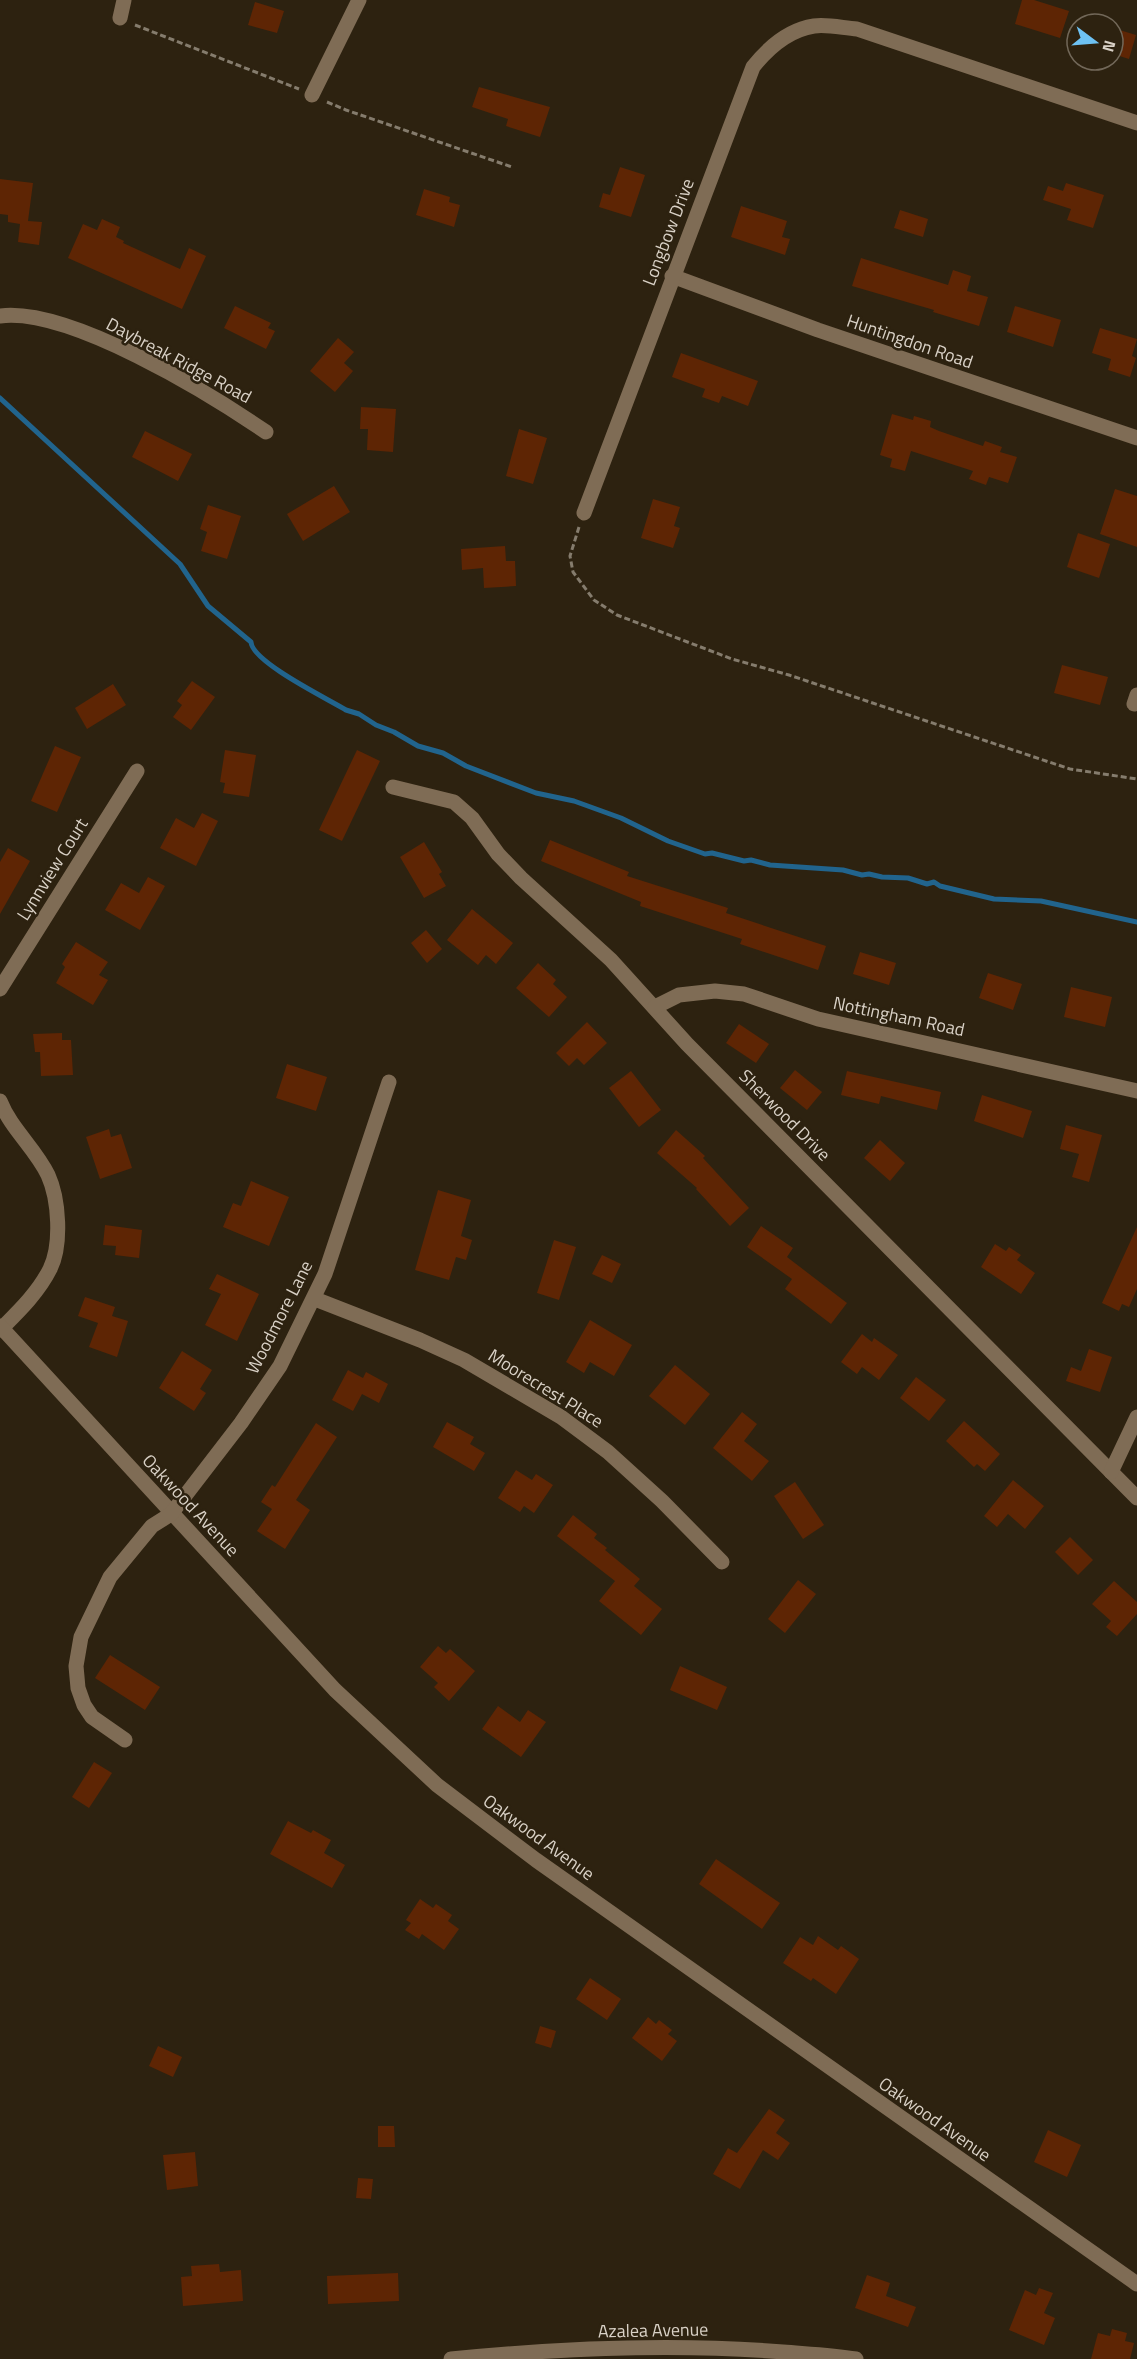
<svg xmlns="http://www.w3.org/2000/svg" width="1137" height="2359" viewBox="0 0 1137 2359" font-family="'Titillium Web',sans-serif">
  <style>
    .lines { fill: none; stroke-linecap: round; stroke-linejoin: round }
    .stream { stroke: #21648d; stroke-width: 5 }
    .building { fill: #5e2504 }
    .path { stroke: #857c6d; stroke-width: 3; stroke-dasharray: 6 3; stroke-linecap: butt }
    .minor { stroke: #7f6c55; stroke-width: 15 }
    .labels { text-anchor: middle; dominant-baseline: central; stroke-width: 5; stroke-linejoin: round; paint-order: stroke }
    .street-label { font-size: 18px; fill: #d9d1c6; stroke: #2d2210 }
  </style>
  <rect width="100%" height="100%" fill="#2d2210"/>
  <g class="lines">
    <path class="stream" d="M0,398L180,564L208,606L251,642C252,662 328,699 346,710L359,714L376,725L394,732L418,746L443,753L466,766L536,793L574,801L621,818L668,841L705,854L712,853L744,861L751,860L770,865L843,870L862,875L869,874L882,877L908,878L927,884L934,882L940,886L994,899L1041,901L1137,922"/>
  </g>
  <g class="building">
    <path d="M1022,0H1034L1069,11L1060,38L1015,24Z"/>
    <path d="M255,2L284,11L277,33L248,25Z"/>
    <path d="M1113,28L1136,35L1129,59L1113,54Z"/>
    <path d="M479,87L550,107L540,137L506,126L508,119L472,107Z"/>
    <path d="M620,167L645,175L631,217L599,207L603,193L610,195Z"/>
    <path d="M0,179L33,183L28,221L42,222L39,245L18,242L20,224L8,222V215L0,214Z"/>
    <path d="M1066,183L1104,195L1093,228L1067,220L1071,209L1043,200L1048,186L1063,191Z"/>
    <path d="M424,189L450,197L449,202L460,205L454,227L416,215Z"/>
    <path d="M741,206L787,221L782,237L790,239L785,255L731,237Z"/>
    <path d="M900,210L928,219L923,237L894,228Z"/>
    <path d="M102,219L120,227L116,237L124,241L123,243L180,269L189,248L206,256L182,309L68,258L83,224L97,230Z"/>
    <path d="M861,258L948,285L953,270L971,276L967,291L988,297L979,326L933,312L934,310L852,286Z"/>
    <path d="M235,306L271,323L268,328L275,331L266,349L224,328Z"/>
    <path d="M1015,306L1061,320L1053,347L1007,332Z"/>
    <path d="M1100,328L1137,339L1132,356L1136,358L1130,377L1108,370L1111,359L1092,353Z"/>
    <path d="M338,338L354,352L344,363L353,371L335,392L310,371Z"/>
    <path d="M681,353L758,381L748,406L722,396L719,403L702,397L705,389L672,377Z"/>
    <path d="M361,407L396,409L393,452L367,450L368,429H360Z"/>
    <path d="M892,414L913,420L914,416L931,421L930,427L939,431L983,446L985,441L1002,447L1000,452L1017,457L1008,483L989,477L986,485L969,479L973,471L911,451L905,471L890,467L892,459L880,455Z"/>
    <path d="M519,429L547,438L533,484L506,476Z"/>
    <path d="M145,431L192,454L178,481L132,457Z"/>
    <path d="M334,486L350,512L303,541L287,514Z"/>
    <path d="M1115,489L1137,496V547L1100,534Z"/>
    <path d="M653,499L680,507L674,526L680,528L673,548L641,538Z"/>
    <path d="M208,505L241,516L227,559L201,551L207,532L200,529Z"/>
    <path d="M1078,533L1110,544L1099,578L1067,567Z"/>
    <path d="M505,546L506,561H515L516,586L484,588L483,568L462,570L461,549Z"/>
    <path d="M1062,665L1108,677L1100,705L1054,693Z"/>
    <path d="M192,681L215,697L191,730L173,717L182,705L177,701Z"/>
    <path d="M113,684L126,705L87,729L75,708Z"/>
    <path d="M55,746L81,757L57,812L31,801Z"/>
    <path d="M225,750L256,755L249,797L223,793L225,783L220,782Z"/>
    <path d="M357,750L380,761L342,841L319,830Z"/>
    <path d="M202,813L218,821L196,866L160,848L176,818L194,828Z"/>
    <path d="M550,840L629,872L627,876L728,908L726,913L826,946L818,970L740,944L742,939L640,906L641,902L541,861Z"/>
    <path d="M424,842L442,872L439,874L446,886L424,898L400,857Z"/>
    <path d="M8,848L30,861L0,914V862Z"/>
    <path d="M148,877L165,886L140,930L105,910L121,883L139,893Z"/>
    <path d="M472,909L513,943L496,964L486,955L478,965L447,940Z"/>
    <path d="M426,930L442,949L427,963L411,943Z"/>
    <path d="M76,942L108,962L99,975L108,980L93,1005L56,983L65,967L62,964Z"/>
    <path d="M860,952L896,963L889,985L853,974Z"/>
    <path d="M538,963L556,980L553,984L567,997L549,1017L516,988Z"/>
    <path d="M988,973L1022,984L1013,1010L979,998Z"/>
    <path d="M1071,987L1112,997L1105,1027L1064,1017Z"/>
    <path d="M587,1022L607,1043L584,1065L577,1058L569,1066L556,1053Z"/>
    <path d="M739,1024L769,1044L756,1063L726,1043Z"/>
    <path d="M62,1033V1040H71L73,1075L41,1076L40,1052H35L33,1034Z"/>
    <path d="M287,1064L327,1077L316,1111L276,1098Z"/>
    <path d="M795,1070L822,1092L807,1110L780,1088Z"/>
    <path d="M631,1071L661,1110L639,1127L609,1088Z"/>
    <path d="M847,1071L941,1092L937,1110L881,1096L879,1104L841,1095Z"/>
    <path d="M982,1095L1032,1111L1023,1138L974,1121Z"/>
    <path d="M1066,1125L1102,1135L1089,1182L1072,1177L1079,1154L1060,1149Z"/>
    <path d="M109,1129L111,1137L121,1134L132,1168L100,1179L86,1137Z"/>
    <path d="M676,1130L705,1156L703,1158L749,1208L730,1226L696,1189L697,1188L657,1153Z"/>
    <path d="M880,1140L905,1163L890,1181L864,1158Z"/>
    <path d="M251,1181L289,1197L269,1246L223,1227L233,1203L241,1206Z"/>
    <path d="M438,1190L471,1200L461,1236L472,1240L466,1260L456,1257L449,1280L415,1270Z"/>
    <path d="M105,1225L142,1230L139,1258L115,1255L116,1246L103,1245Z"/>
    <path d="M761,1226L793,1248L787,1257L847,1303L831,1324L785,1289L792,1279L747,1247Z"/>
    <path d="M1137,1227V1289L1129,1307L1122,1304L1119,1311L1102,1303Z"/>
    <path d="M554,1240L576,1247L559,1300L537,1293Z"/>
    <path d="M995,1244L1006,1251L1009,1247L1021,1255L1017,1260L1035,1273L1021,1294L981,1267Z"/>
    <path d="M602,1255L621,1264L612,1283L592,1274Z"/>
    <path d="M217,1274L259,1294L237,1341L205,1325L221,1294L209,1289Z"/>
    <path d="M85,1297L115,1307L112,1316L128,1321L117,1357L89,1347L98,1323L78,1316Z"/>
    <path d="M590,1320L632,1345L614,1376L590,1362L584,1373L566,1362Z"/>
    <path d="M862,1334L872,1342L874,1338L898,1355L879,1380L862,1367L857,1374L841,1362Z"/>
    <path d="M1089,1349L1112,1357L1100,1392L1066,1381L1071,1367L1081,1371Z"/>
    <path d="M182,1351L212,1370L200,1389L206,1393L194,1411L159,1388Z"/>
    <path d="M675,1365L710,1394L685,1425L649,1396Z"/>
    <path d="M348,1370L363,1378L366,1372L388,1384L379,1403L362,1394L353,1411L332,1400Z"/>
    <path d="M916,1377L946,1400L929,1421L900,1398Z"/>
    <path d="M742,1412L757,1424L744,1441L769,1461L752,1481L713,1448Z"/>
    <path d="M964,1421L1000,1454L985,1471L977,1464L974,1467L946,1441Z"/>
    <path d="M447,1422L474,1437L470,1444L485,1453L474,1471L433,1447Z"/>
    <path d="M316,1423L337,1437L296,1500L310,1510L285,1549L257,1531L272,1509L261,1502L272,1485L275,1487Z"/>
    <path d="M516,1470L532,1480L536,1474L553,1485L534,1513L524,1506L520,1512L498,1498Z"/>
    <path d="M1013,1480L1044,1506L1025,1529L1008,1514L997,1527L984,1516Z"/>
    <path d="M795,1482L824,1525L803,1539L774,1496Z"/>
    <path d="M573,1515L597,1534L594,1538L607,1548L605,1550L640,1579L634,1586L662,1609L641,1635L599,1601L615,1581L557,1536Z"/>
    <path d="M1070,1537L1093,1560L1078,1575L1055,1552Z"/>
    <path d="M798,1580L816,1594L785,1633L768,1619Z"/>
    <path d="M1114,1581L1137,1602V1614L1117,1636L1106,1627L1111,1621L1092,1604Z"/>
    <path d="M438,1646L446,1653L450,1649L475,1671L449,1701L434,1687L438,1683L420,1667Z"/>
    <path d="M110,1655L160,1687L145,1710L95,1678Z"/>
    <path d="M680,1666L727,1687L717,1710L670,1690Z"/>
    <path d="M498,1706L520,1722L528,1710L546,1722L521,1757L482,1729Z"/>
    <path d="M94,1762L112,1773L89,1808L72,1797Z"/>
    <path d="M288,1821L311,1833L313,1830L331,1840L324,1853L345,1865L332,1888L270,1854Z"/>
    <path d="M716,1859L780,1903L762,1929L699,1884Z"/>
    <path d="M420,1899L433,1908L436,1904L452,1915L448,1921L459,1929L444,1950L422,1934L419,1939L405,1930L411,1923L406,1920Z"/>
    <path d="M818,1936L838,1950L841,1946L859,1959L836,1994L813,1978L811,1981L783,1963L800,1937L813,1945Z"/>
    <path d="M590,1978L621,1999L607,2020L576,1999Z"/>
    <path d="M648,2017L656,2024L659,2020L672,2030L668,2034L677,2041L662,2061L632,2038Z"/>
    <path d="M540,2026L556,2031L551,2048L535,2043Z"/>
    <path d="M158,2046L182,2057L173,2077L149,2066Z"/>
    <path d="M769,2109L785,2120L776,2133L790,2143L778,2160L763,2150L740,2189L713,2174L728,2148L737,2153Z"/>
    <path d="M378,2126H394L395,2147H378Z"/>
    <path d="M1048,2130L1081,2145L1067,2177L1034,2162Z"/>
    <path d="M195,2152L198,2186L167,2190L163,2155Z"/>
    <path d="M358,2178L373,2179L371,2199L356,2198Z"/>
    <path d="M219,2264L220,2272L241,2270L243,2301L183,2306L181,2277L192,2276L191,2266Z"/>
    <path d="M398,2273L399,2301L328,2304L327,2276Z"/>
    <path d="M867,2275L890,2283L886,2296L916,2307L908,2327L855,2308Z"/>
    <path d="M1039,2288L1053,2293L1044,2313L1055,2318L1044,2345L1009,2330L1025,2290L1036,2295Z"/>
    <path d="M1112,2329L1127,2333L1125,2341L1134,2343L1130,2359H1091L1098,2333L1110,2336Z"/>
  </g>
  <g class="lines">
    <g class="path">
      <path d="M135,25L299,89"/>
      <path d="M327,102L346,110L512,167"/>
      <path d="M579,527L570,556L573,572L594,600L617,615L732,659L789,675L1070,769L1137,779"/>
    </g>
    <g class="minor">
      <path d="M120,18L124,0"/>
      <path d="M312,95L359,0"/>
      <path d="M672,276L818,330L1137,438"/>
      <path d="M0,316C69,307 209,393 266,432"/>
      <path d="M584,513L753,67C768,48 788,30 814,26C827,24 843,28 857,29L1137,123"/>
      <path d="M1134,704L1137,695"/>
      <path d="M393,787L454,802L472,818L498,854L521,878L611,960L687,1044L1137,1498"/>
      <path d="M0,989L137,771"/>
      <path d="M655,1007L679,995L715,991L744,994L818,1019L1137,1091"/>
      <path d="M0,1101C11,1129 35,1148 48,1175C59,1199 62,1245 50,1269C38,1293 18,1312 0,1330"/>
      <path d="M315,1299L420,1340L464,1360L561,1417L608,1452L662,1501L722,1562"/>
      <path d="M0,1326L335,1690L437,1785L536,1860L1137,2284"/>
      <path d="M1111,1472L1137,1417"/>
      <path d="M125,1740L92,1717L84,1705L78,1688L76,1666L81,1637L110,1577L152,1526L171,1514L241,1423L280,1366L325,1274L389,1082"/>
      <path d="M451,2359C561,2348 673,2343 783,2352C807,2354 832,2355 856,2359"/>
    </g>
  </g>
  <g class="labels">
    <g class="street-label">
      <text transform="translate(668 232) rotate(-69)">Longbow Drive</text>
      <text transform="translate(910 341) rotate(19)">Huntingdon Road</text>
      <text transform="translate(179 360) rotate(28)">Daybreak Ridge Road</text>
      <text transform="translate(52 869) rotate(-58)">Lynnview Court</text>
      <text transform="translate(899 1016) rotate(12)">Nottingham Road</text>
      <text transform="translate(785 1115) rotate(45)">Sherwood Drive</text>
      <text transform="translate(279 1317) rotate(-63)">Woodmore Lane</text>
      <text transform="translate(546 1388) rotate(32)">Moorecrest Place</text>
      <text transform="translate(191 1505) rotate(47)">Oakwood Avenue</text>
      <text transform="translate(539 1837) rotate(36)">Oakwood Avenue</text>
      <text transform="translate(935 2119) rotate(35)">Oakwood Avenue</text>
      <text transform="translate(653 2330) rotate(-1)">Azalea Avenue</text>
    </g>
  </g>
  <g transform="translate(1095 42) rotate(106)"><circle r="28" fill="#2d2210" stroke="#726859" stroke-width="1.5"/>
  <path d="M0-4.5L10 22L0 15L-10 22Z" fill="#6ec2f3"/>
  <text y="-9" font-size="16" font-weight="bold" text-anchor="middle" fill="#d9d1c6">N</text>
  </g>
</svg>
